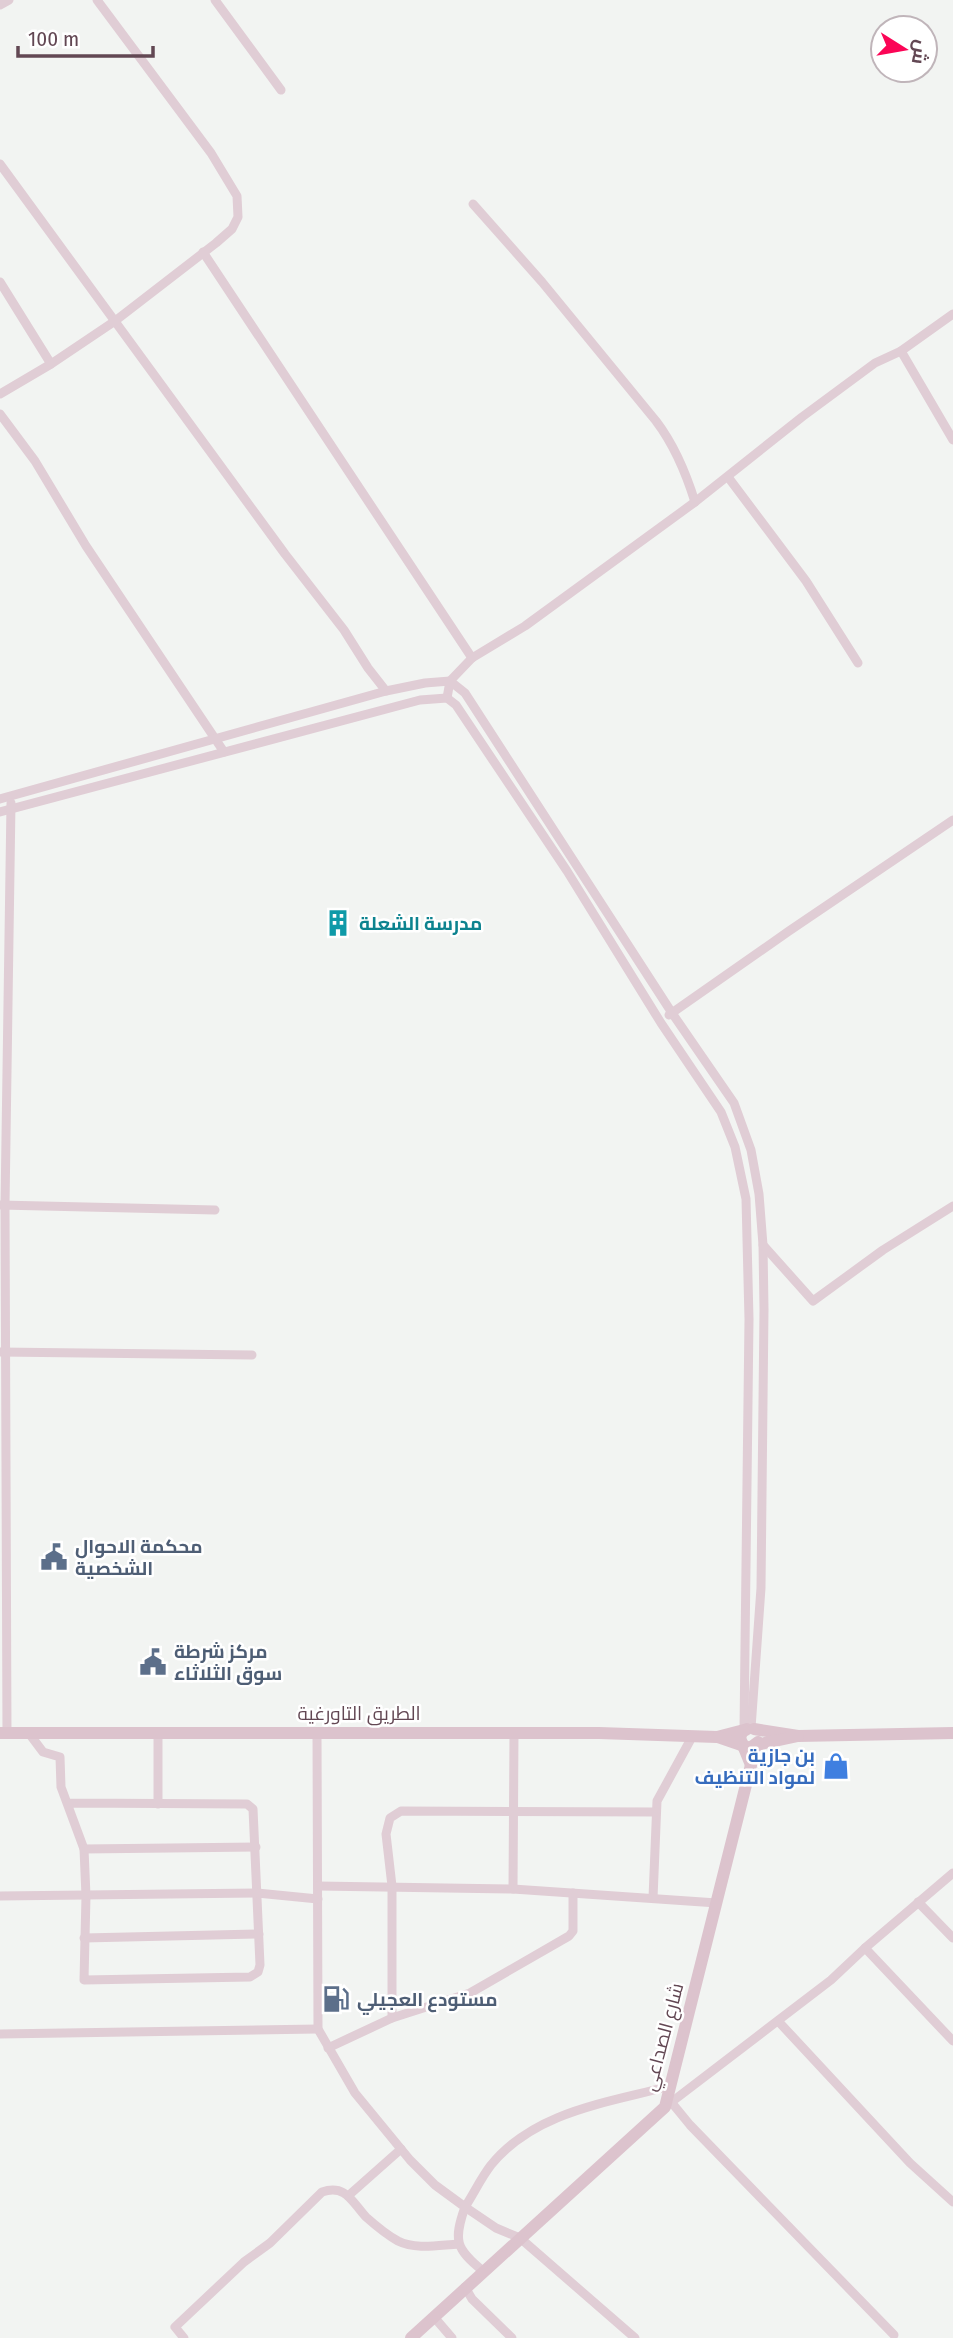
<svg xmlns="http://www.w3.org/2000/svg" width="953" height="2338" viewBox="0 0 953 2338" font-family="'Fira Sans Condensed',Cairo,sans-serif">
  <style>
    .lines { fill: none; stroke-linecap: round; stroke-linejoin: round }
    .street { stroke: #e0cdd5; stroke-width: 9 }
    .secondary { stroke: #dcc3cd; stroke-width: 12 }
    .labels { text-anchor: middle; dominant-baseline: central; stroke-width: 5; stroke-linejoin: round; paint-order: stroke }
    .culture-label { font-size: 19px; font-weight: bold; fill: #0d838f; stroke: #fff; text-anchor: start }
    .service-label { font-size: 19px; font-weight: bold; fill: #4e5e75; stroke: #fff; text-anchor: start }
    .street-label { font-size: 19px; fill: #624753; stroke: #fff }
    .shop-label { font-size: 19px; font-weight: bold; fill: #366cbe; stroke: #fff; text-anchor: end }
  </style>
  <rect width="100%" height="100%" fill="#f2f4f2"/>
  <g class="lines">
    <g class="street">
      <path d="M215,0L281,90"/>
      <path d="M0,5L9,0"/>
      <path d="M0,164L285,554L344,630L368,668L386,691"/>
      <path d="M473,204L542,282L656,421C675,446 686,473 695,502"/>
      <path d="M203,252L472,658"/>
      <path d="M0,282L51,364"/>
      <path d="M901,351L953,440"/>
      <path d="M0,394L51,364L115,321L216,243L232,229L238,217L237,196L211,153L97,0"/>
      <path d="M0,414L35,461L86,546L224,752"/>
      <path d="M728,477L806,581L858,663"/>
      <path d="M447,698L450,681L472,658L525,626L695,502L802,417L875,363L901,351L953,314"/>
      <path d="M0,799L386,691L425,683L450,681L465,693L672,1013L734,1103L751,1150L759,1194L763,1245L764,1309L761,1588L751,1728"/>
      <path d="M0,812L420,700L447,698L456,705L567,871L661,1023L721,1112L735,1147L746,1199L749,1319L744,1730"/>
      <path d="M669,1015L789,931L953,820"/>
      <path d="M0,1205L215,1210"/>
      <path d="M763,1245L813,1301L883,1250L953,1206"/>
      <path d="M0,1352L252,1355"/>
      <path d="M28,1732L43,1752L60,1757L61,1787L84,1849L86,1896L84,1980L250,1977L258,1972L260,1965L253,1809L247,1804L69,1803"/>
      <path d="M317,1732L318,2029L355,2093L410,2160L435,2185L465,2207C453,2241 456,2249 483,2271"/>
      <path d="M7,1733L5,1205L11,803"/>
      <path d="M158,1734V1804"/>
      <path d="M84,1849L256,1847"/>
      <path d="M318,1886L513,1889L717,1903"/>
      <path d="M513,1889L514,1733"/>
      <path d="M0,1896L257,1893L318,1899"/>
      <path d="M653,1898L657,1801L692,1737"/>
      <path d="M918,1902L953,1938"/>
      <path d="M84,1938L259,1934"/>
      <path d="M865,1948L953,2041"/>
      <path d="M392,2018L470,1993L569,1936L573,1931V1893"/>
      <path d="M778,2021L910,2163L953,2202"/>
      <path d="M0,2034L318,2029"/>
      <path d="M328,2048L392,2018V1886L386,1834L390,1818L401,1811L656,1812"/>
      <path d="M672,2103L690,2125L894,2335"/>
      <path d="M665,2107L831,1980L865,1948L953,1873"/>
      <path d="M348,2196L401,2149"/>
      <path d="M465,2287L472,2299L512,2338"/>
      <path d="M434,2317L452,2338"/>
      <path d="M184,2338L175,2327L244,2262L270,2243L322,2192C346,2184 352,2202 366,2217C375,2225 387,2235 398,2241C416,2250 439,2245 459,2244"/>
      <path d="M635,2338L520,2238L496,2228L465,2207C474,2193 481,2178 491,2165C535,2111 607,2103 670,2086"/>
    </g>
    <g class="secondary">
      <path d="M747,1729L742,1732L740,1738L751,1765"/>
      <path d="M754,1729L798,1736L953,1733"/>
      <path d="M0,1733H599L717,1737L744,1730"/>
      <path d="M718,1737L750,1748L758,1742"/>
      <path d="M411,2338L665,2107L756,1745L798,1736"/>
    </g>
  </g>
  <defs>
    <symbol id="building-bare" viewBox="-9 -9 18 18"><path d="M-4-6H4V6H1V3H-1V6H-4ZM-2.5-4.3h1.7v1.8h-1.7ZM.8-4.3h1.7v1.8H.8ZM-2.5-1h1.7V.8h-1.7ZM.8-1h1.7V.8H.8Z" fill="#0f9aa8" stroke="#fff" stroke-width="2.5" paint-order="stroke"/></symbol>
    <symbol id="civic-bare" viewBox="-9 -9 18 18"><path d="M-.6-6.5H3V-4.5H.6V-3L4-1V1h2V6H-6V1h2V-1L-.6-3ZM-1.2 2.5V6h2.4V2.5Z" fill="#5c6f8a" stroke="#fff" stroke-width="2.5" paint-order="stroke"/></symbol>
    <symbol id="shop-bare" viewBox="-9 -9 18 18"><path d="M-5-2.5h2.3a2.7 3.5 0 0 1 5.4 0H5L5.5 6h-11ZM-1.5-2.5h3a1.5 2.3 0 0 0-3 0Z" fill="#3f7fe0" stroke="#fff" stroke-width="2.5" paint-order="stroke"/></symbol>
    <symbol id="fuel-bare" viewBox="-9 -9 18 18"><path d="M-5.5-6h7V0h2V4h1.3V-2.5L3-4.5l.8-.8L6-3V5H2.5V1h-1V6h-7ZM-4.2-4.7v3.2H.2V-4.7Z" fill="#5c6f8a" stroke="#fff" stroke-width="2.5" paint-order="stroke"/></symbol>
  </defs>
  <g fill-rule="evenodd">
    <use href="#building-bare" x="319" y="904" width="38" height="38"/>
    <use href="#civic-bare" x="35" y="1538" width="38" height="38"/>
    <use href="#civic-bare" x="134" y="1643" width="38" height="38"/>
    <use href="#shop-bare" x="817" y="1747" width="38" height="38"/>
    <use href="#fuel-bare" x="317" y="1980" width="38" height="38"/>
  </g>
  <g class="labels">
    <g class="culture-label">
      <text x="359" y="923">مدرسة الشعلة</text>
    </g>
    <g class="service-label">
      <text x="75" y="1546">محكمة الاحوال<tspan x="75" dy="22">الشخصية</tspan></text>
      <text x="174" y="1651">مركز شرطة<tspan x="174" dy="22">سوق الثلاثاء</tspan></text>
      <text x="357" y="1999">مستودع العجيلي</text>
    </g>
    <g class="street-label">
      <text x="359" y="1713">الطريق التاورغية</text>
      <text transform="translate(663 2037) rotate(-75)">شارع الصداعي</text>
    </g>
    <g class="shop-label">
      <text x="815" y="1755">بن جازية<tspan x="815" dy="22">لمواد التنظيف</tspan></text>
    </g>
  </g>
  <g transform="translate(904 49) rotate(101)"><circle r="33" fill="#ffffff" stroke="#c0b5ba" stroke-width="2"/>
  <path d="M0-5L12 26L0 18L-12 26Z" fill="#fb0556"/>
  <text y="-10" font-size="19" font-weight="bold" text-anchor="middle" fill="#624753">ش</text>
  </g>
  <path d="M18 46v10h135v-10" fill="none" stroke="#624753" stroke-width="3.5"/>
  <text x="28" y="46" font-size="21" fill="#624753" stroke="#ffffff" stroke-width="5" paint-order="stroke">100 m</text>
</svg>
